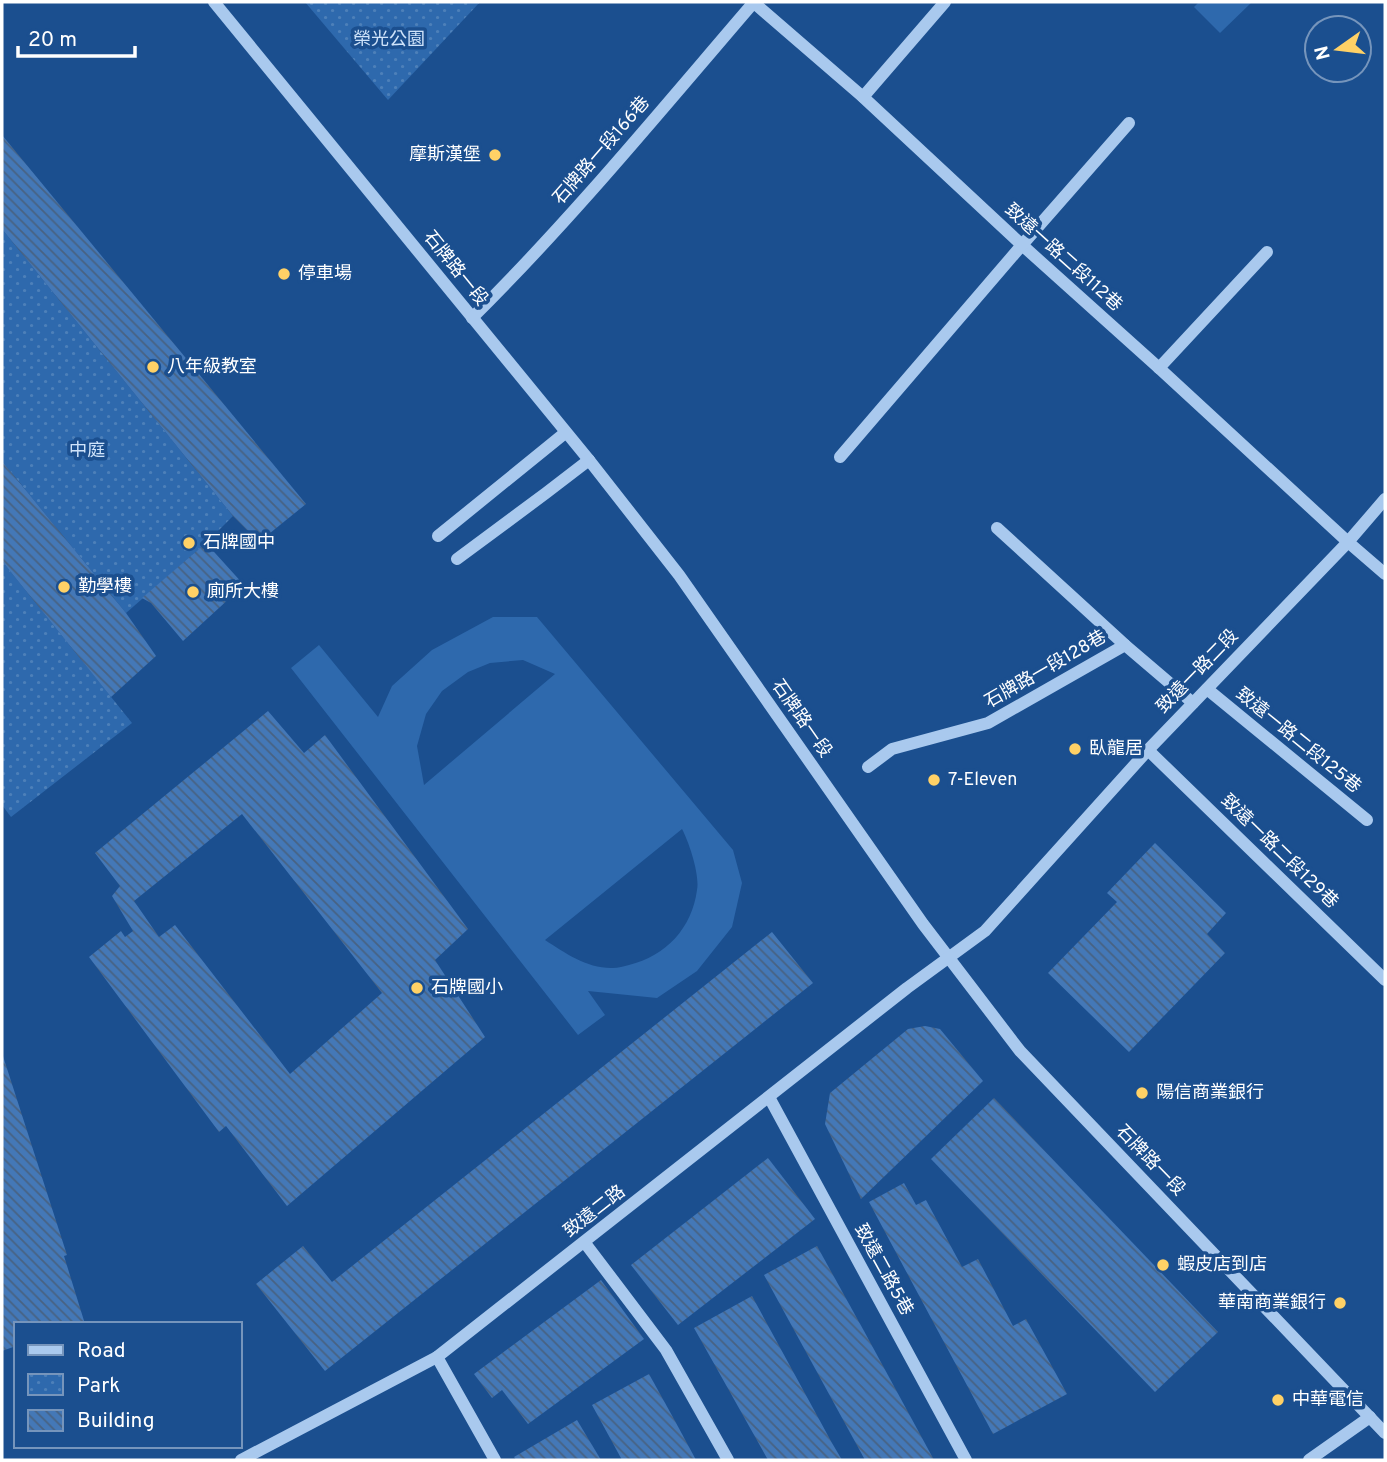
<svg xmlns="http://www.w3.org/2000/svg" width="1387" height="1462" viewBox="0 0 1387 1462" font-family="Overpass,'Noto Sans TC',sans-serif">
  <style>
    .grass { fill: #2e69ad; fill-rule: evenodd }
    .park { fill: url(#park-dots) }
    .building { fill: url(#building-back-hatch); fill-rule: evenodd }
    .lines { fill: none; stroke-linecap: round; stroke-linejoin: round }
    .minor { stroke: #a9c9ee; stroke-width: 12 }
    .poi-dot { fill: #ffd166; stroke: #1b4f8f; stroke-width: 2.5 }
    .labels { text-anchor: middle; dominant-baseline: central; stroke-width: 7; stroke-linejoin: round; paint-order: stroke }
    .park-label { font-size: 18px; fill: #cfe3fa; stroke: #1b4f8f }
    .street-label { font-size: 18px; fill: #fff; stroke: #1b4f8f }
    .poi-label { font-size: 18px; fill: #fff; stroke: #1b4f8f; text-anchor: start }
  </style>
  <defs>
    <pattern id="park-dots" width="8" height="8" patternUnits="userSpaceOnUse" patternTransform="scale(1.75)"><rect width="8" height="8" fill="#2e69ad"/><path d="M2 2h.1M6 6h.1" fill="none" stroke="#4d80b9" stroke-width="1.8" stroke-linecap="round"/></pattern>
    <pattern id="building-back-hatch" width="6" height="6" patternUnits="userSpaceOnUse" patternTransform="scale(1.75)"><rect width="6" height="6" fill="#4478b7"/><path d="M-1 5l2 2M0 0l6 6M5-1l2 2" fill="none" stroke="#486282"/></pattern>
  </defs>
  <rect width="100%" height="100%" fill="#1b4f8f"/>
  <g class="grass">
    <path d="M1199,2H1252L1220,33L1194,7Z"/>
    <path d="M493,617H537L733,850L742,883L732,927L697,971L657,998L588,991L605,1015L578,1035L291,668L319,645L378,717L392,686L432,650ZM523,660L555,674L424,785L417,746L426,714L442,691L468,672L490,663ZM682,829C689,842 700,875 697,890C692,928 666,956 629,965C624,966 618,968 613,968C588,969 565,953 545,940Z"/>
  </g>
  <g class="park">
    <path d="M305,2H480L388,100Z"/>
    <path d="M2,229L233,516L206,543L126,613L2,461Z"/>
    <path d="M2,561L132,723L11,817L2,805V732L3,730L2,728Z"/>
  </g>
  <g class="building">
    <path d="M2,135L306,504L259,542L233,516L2,229Z"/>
    <path d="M2,461L126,613L156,656L111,697L2,561Z"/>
    <path d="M206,543L244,585L183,641L151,603L142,598Z"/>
    <path d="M268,711L304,753L325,735L468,929L435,960L485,1037L287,1206L226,1126L219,1132L89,957L121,931L125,937L133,931L112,896L120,886L95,853ZM242,814L382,993L290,1074L175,925L159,937L134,901Z"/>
    <path d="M1155,843L1226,913L1207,934L1225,953L1129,1052L1048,973L1117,902L1107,893Z"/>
    <path d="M772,932L813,983L325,1371L256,1284L303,1246L332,1282Z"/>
    <path d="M925,1026L940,1029L983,1081L861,1199L825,1124L830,1093L908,1029Z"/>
    <path d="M2,1053L67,1255L64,1256L85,1324H16V1346L2,1351Z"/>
    <path d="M994,1098L1218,1332L1155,1392L931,1159Z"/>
    <path d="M768,1158L815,1219L678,1325L631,1265Z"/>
    <path d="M904,1183L916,1205L926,1200L962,1267L978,1259L1013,1326L1026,1319L1067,1394L993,1434L869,1202Z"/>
    <path d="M817,1246L864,1331L934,1460H865L764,1275Z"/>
    <path d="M601,1280L644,1339L528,1424L502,1390L492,1398L474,1374Z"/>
    <path d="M752,1296L832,1443L842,1460H768L694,1328Z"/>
    <path d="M649,1374L675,1421L696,1460H622L592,1405Z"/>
    <path d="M577,1420L601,1460H516L514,1457Z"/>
  </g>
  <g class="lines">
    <g class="minor">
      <path d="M214,2L589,460L679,575L923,924L1020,1051L1385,1433"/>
      <path d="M753,2L863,97L1022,245L1159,368L1348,542L1385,574"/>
      <path d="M863,97L945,2"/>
      <path d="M472,318C572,219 662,109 754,2"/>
      <path d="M1159,368L1267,252"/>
      <path d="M840,457L1022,245L1129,123"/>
      <path d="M997,528L1125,645L1193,703"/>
      <path d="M438,536L565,433"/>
      <path d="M457,559L546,493L589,460"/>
      <path d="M1207,689L1367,820"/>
      <path d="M1148,750L1385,980"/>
      <path d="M868,767L892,749L988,723L1125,645"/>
      <path d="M769,1097L966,1460"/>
      <path d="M585,1243L666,1350L728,1460"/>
      <path d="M437,1357L495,1460"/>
      <path d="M241,1460L437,1357L907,988L985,931L1148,750L1348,542L1385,499"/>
      <path d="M1309,1460L1370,1417"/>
    </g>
  </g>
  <g class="poi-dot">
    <circle cx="495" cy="155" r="7"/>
    <circle cx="284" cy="274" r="7"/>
    <circle cx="153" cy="367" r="7"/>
    <circle cx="189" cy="543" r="7"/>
    <circle cx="64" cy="587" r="7"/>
    <circle cx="193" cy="592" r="7"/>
    <circle cx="1075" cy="749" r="7"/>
    <circle cx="934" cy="780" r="7"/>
    <circle cx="417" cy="988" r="7"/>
    <circle cx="1142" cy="1093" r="7"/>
    <circle cx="1163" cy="1265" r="7"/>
    <circle cx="1340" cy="1303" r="7"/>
    <circle cx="1278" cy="1400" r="7"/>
  </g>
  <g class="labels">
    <g class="park-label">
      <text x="389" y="40">榮光公園</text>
      <text x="87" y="451">中庭</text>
    </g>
    <g class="street-label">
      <text transform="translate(602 151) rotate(-49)">石牌路一段166巷</text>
      <text transform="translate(1063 258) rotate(42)">致遠一路二段112巷</text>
      <text transform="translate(455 269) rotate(51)">石牌路一段</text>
      <text transform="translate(1046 670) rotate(-30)">石牌路一段128巷</text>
      <text transform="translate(1198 672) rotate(-46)">致遠一路二段</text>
      <text transform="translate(801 719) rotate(55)">石牌路一段</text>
      <text transform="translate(1298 741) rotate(39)">致遠一路二段125巷</text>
      <text transform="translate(1279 852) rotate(44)">致遠一路二段129巷</text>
      <text transform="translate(1150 1161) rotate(46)">石牌路一段</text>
      <text transform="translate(595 1212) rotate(-38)">致遠二路</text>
      <text transform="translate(883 1270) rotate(61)">致遠二路5巷</text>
    </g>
    <g class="poi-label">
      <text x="481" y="155" text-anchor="end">摩斯漢堡</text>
      <text x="298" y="274">停車場</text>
      <text x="167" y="367">八年級教室</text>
      <text x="203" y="543">石牌國中</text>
      <text x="78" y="587">勤學樓</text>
      <text x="207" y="592">廁所大樓</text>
      <text x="1089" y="749">臥龍居</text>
      <text x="948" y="780">7-Eleven</text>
      <text x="431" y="988">石牌國小</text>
      <text x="1156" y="1093">陽信商業銀行</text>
      <text x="1177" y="1265">蝦皮店到店</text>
      <text x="1326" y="1303" text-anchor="end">華南商業銀行</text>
      <text x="1292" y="1400">中華電信</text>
    </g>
  </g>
  <rect width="1387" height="1462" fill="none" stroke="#ffffff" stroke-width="7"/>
  <rect x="14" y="1322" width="228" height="126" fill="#1b4f8f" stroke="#7695bc" stroke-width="2"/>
  <rect x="28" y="1345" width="35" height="10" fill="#a9c9ee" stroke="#7695bc" stroke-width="2"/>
  <text x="77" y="1357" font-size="21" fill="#ffffff">Road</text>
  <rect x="28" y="1374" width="35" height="21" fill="url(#park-dots)" stroke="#7695bc" stroke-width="2"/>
  <text x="77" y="1392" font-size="21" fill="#ffffff">Park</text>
  <rect x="28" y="1410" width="35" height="21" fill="url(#building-back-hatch)" stroke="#7695bc" stroke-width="2"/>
  <text x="77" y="1427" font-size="21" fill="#ffffff">Building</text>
  <g transform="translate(1338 49) rotate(256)"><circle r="33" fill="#1b4f8f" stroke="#7695bc" stroke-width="2"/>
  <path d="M0-5L12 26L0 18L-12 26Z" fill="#ffd166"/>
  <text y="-10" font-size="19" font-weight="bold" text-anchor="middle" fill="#ffffff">N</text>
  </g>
  <path d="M18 46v10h117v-10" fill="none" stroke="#ffffff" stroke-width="3.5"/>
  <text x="28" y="46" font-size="21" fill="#ffffff" stroke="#1b4f8f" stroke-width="5" paint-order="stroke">20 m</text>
</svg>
